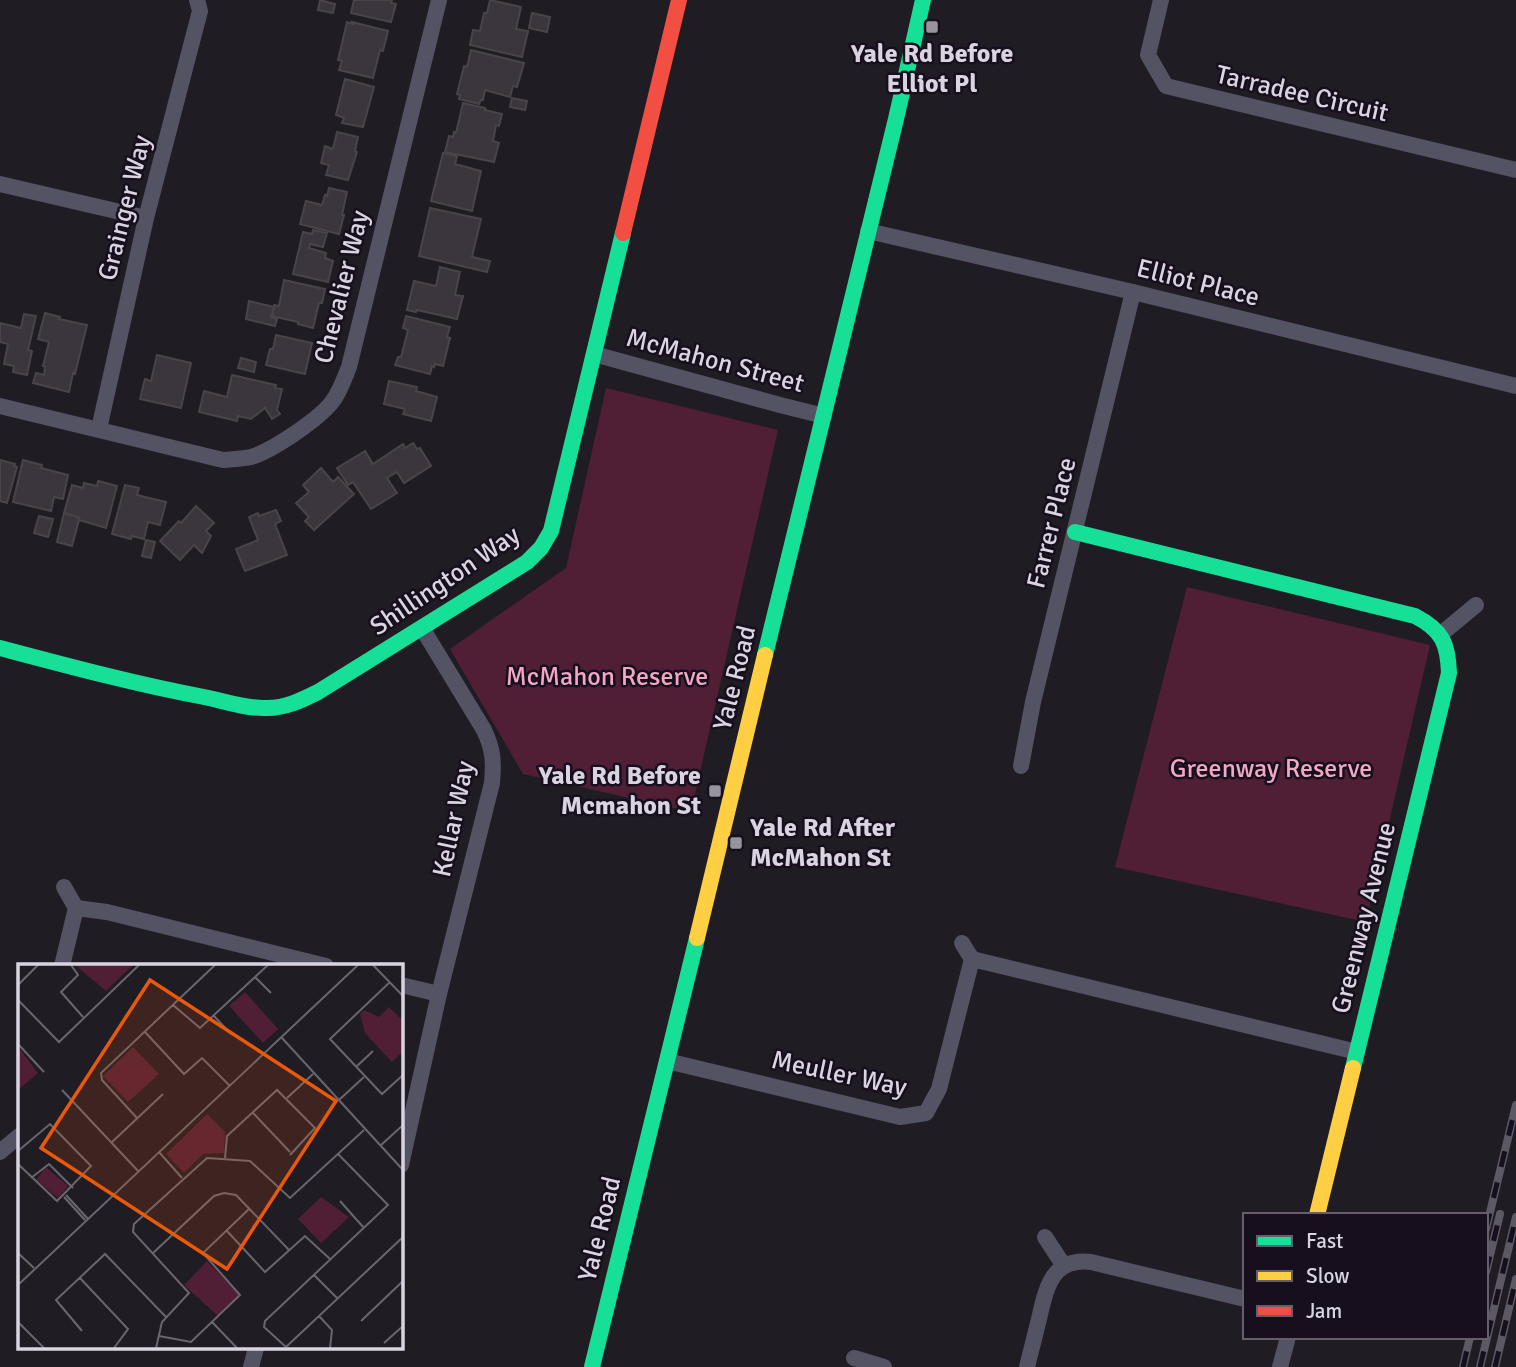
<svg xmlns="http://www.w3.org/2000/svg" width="1516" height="1367" viewBox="0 0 1516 1367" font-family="Signika,sans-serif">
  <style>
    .green { fill: #501f35 }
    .building { fill: #3b363d; stroke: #49444a; stroke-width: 2 }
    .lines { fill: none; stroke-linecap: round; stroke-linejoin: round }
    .street { stroke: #545363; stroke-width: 16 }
    .fast { stroke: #16e098; stroke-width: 16 }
    .slow { stroke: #ffcf43; stroke-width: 16 }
    .jam { stroke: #f24e42; stroke-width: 16 }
    .rail-casing { stroke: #5c5864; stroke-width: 8 }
    .rail { stroke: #170f1e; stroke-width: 5; stroke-dasharray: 16; stroke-linecap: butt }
    .poi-dot { fill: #98949e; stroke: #170f1e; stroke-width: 2.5 }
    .labels { text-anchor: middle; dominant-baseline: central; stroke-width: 5; stroke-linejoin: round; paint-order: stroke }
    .poi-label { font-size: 26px; font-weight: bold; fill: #d9d4df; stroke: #170f1e }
    .street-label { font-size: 26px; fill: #d9d4df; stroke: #170f1e }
    .park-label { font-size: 26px; fill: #f2a8c3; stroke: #170f1e }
    .inset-road { fill: none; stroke: #6a666f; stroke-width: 2 }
    .view { fill: #e8590c; fill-opacity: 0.15; stroke: #e8590c; stroke-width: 3.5 }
    .inset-edge { fill: none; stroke: #d9d4df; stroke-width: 3.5 }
  </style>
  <rect width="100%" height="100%" fill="#201c24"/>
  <g class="green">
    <path d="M606,388L778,430L691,812L523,774L450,649L566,568Z"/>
    <path d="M1187,587L1430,645L1366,922L1115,867Z"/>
  </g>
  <g class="building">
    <path d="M320,0L335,4L333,13L318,10Z"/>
    <path d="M354,0H392L391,3L396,4L391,22L351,13Z"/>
    <path d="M490,0L521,7L516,29L528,31L522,57L470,45L473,30L480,31L484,13H487Z"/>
    <path d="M532,13L550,17L547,32L529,28Z"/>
    <path d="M347,22L353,24L352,22L388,31L383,51L380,50L373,78L339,70L342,61L338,60Z"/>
    <path d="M471,50L524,63L517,87L513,86L510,97L485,90L483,100H481L479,104L459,99L460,95L457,94L464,66L467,67Z"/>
    <path d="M345,79L374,87L363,127L342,123L344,118L336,115Z"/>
    <path d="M512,98L527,101L525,110L510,107Z"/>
    <path d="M463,103L485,108V110L502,114L499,126L496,125L493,141L499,143L494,162L445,152L449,136L453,137L454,132L456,133Z"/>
    <path d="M337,132L358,137L355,151L357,152L348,180L326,175L329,165L321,163L325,146L333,149Z"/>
    <path d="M443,153L457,156L455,164L481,171L472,211L431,201Z"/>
    <path d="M329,188L347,192L342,215H344L339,234L300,224L306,201L322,205L325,195L327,196Z"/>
    <path d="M430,208L481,219L472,257L490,261L487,272L419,256Z"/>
    <path d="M313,230L327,233L323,247L310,244L309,248L326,253L325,258L333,261L328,282L293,274L303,232L312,234Z"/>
    <path d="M440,267L460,272L455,295L463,296L457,319L417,310L416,312L407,310L414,281L436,286Z"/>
    <path d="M284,280L325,289L322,303H319L313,328L298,324V322L272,316L274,305L279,306Z"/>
    <path d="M249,301L274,307L271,317L277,319L275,326L246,319Z"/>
    <path d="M45,313L60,317L59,319L87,325L75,374L73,373L69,392L33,383L36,373L44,375L45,367L43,366L49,342L38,339Z"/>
    <path d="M24,314L36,316L28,350L32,351L27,375L13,372L14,366L4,364L8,344L0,342V323L21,328Z"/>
    <path d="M406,316L450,327L447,337L450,338L443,366L435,364L434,367L432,366L430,374L395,365L398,357H401L408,330L403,328Z"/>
    <path d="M276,335L312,343L305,374L266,365L270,349H273Z"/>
    <path d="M157,355L191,363L181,408L140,399L145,379L151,381Z"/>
    <path d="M241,358L256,362L254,372L238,368Z"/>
    <path d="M232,375L276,385L275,388L282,389L277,410L280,414L272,419L265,408L251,419L238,416L237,421L199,412L204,391L227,397Z"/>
    <path d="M389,381L417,387L416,391L437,397L431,421L403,414L405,409L384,404Z"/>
    <path d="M413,443L417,449L420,448L431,466L404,483L397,472L387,478L397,493L371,509L353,482L348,485L337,468L365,451L373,464L403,444L405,448Z"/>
    <path d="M0,460L15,464L14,466L17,467L7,503L0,501Z"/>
    <path d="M23,460L42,465L41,468L68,475L63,499L54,497L51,511L13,502Z"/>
    <path d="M321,468L333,482L338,477L354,494L314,530L305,521L309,517L296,503L309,492L303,485Z"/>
    <path d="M98,481L117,486L106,528L79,520L78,517L64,513L72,485L83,488L84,483L97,486Z"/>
    <path d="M125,485L139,488L137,495L166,502L160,525L148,522L144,539L132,536L131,539L112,534Z"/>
    <path d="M196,506L214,523L206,531L211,536L202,553L194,545L180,560L160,541L179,521L181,523Z"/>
    <path d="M276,510L281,521L275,524L287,555L245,571L236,549L258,540L249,517L258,513L259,516Z"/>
    <path d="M64,513L78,517L79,520L72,546L57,542Z"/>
    <path d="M39,516L53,519L48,537L34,533Z"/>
    <path d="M146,540L155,542L151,558L142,556Z"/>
  </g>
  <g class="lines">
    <g class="street">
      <path d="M1161,0L1148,55L1166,86L1516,170"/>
      <path d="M0,184L146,218"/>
      <path d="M868,231L1133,292L1516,386"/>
      <path d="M594,354L780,405L824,416"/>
      <path d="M0,406L223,460C232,459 242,459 251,457C272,451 319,419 332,402C340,392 344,379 349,367L439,0"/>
      <path d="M99,429L146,218L200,11L197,0"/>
      <path d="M1441,634L1476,605"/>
      <path d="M1021,766L1033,702L1133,292"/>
      <path d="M76,908L107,912L326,966"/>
      <path d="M962,943L972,959"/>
      <path d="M62,966L76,908L64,887"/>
      <path d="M401,985L439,994"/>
      <path d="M667,1061L900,1117L926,1113L939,1089L972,959L1357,1052"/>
      <path d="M0,1152L19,1136"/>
      <path d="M401,1165L439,994L492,783C494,761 493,749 484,730L422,628"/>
      <path d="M1045,1237L1064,1266"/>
      <path d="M854,1358L884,1367"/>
      <path d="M251,1367L256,1348"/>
      <path d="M1027,1367C1031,1351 1035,1335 1039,1319C1046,1288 1052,1257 1091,1262L1245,1299"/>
      <path d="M1280,1367L1288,1337"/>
    </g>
    <g class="fast">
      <path d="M1075,532L1415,616C1442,630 1448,643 1449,673L1353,1068"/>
      <path d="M0,648C68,666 135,684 204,697C225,701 246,709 267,708C286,708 302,700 318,692L527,562L541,548L551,531L623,233"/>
      <path d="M765,655L896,119L923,0"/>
      <path d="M592,1367L697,938"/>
    </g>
    <g class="slow">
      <path d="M697,938L765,655"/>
      <path d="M1317,1215L1353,1068"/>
    </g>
    <path class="jam" d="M623,233L679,0"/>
    <defs>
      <g id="rail">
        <path d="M1486,1229L1516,1105"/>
        <path d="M1486,1272L1500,1214"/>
        <path d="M1463,1367L1470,1337"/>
        <path d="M1480,1367L1516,1217"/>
        <path d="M1495,1367L1516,1279"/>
      </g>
    </defs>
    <use href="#rail" class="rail-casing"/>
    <use href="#rail" class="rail"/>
  </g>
  <g class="poi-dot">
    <rect x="925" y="20" width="14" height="14" rx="3.5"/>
    <rect x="708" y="784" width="14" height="14" rx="3.5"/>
    <rect x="729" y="836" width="14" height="14" rx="3.5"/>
  </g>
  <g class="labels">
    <g class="poi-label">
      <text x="932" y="54">Yale Rd Before<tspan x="932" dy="30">Elliot Pl</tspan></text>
      <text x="701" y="776" text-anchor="end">Yale Rd Before<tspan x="701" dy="30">Mcmahon St</tspan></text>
      <text x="750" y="828" text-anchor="start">Yale Rd After<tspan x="750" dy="30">McMahon St</tspan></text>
    </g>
    <g class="street-label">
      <text transform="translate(1302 94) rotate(13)">Tarradee Circuit</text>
      <text transform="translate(125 208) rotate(-76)">Grainger Way</text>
      <text transform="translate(1198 283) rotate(14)">Elliot Place</text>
      <text transform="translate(342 287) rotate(-76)">Chevalier Way</text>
      <text transform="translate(715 361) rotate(15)">McMahon Street</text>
      <text transform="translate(1052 523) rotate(-76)">Farrer Place</text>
      <text transform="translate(445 581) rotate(-34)">Shillington Way</text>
      <text transform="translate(735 678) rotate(-76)">Yale Road</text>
      <text transform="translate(454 819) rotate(-78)">Kellar Way</text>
      <text transform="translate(1364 918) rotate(-76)">Greenway Avenue</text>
      <text transform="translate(839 1074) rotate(12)">Meuller Way</text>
      <text transform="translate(600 1229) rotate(-76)">Yale Road</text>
    </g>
    <g class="park-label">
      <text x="607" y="677">McMahon Reserve</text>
      <text x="1271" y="769">Greenway Reserve</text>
    </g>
  </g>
  <g transform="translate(18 964)">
    <rect width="385" height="385" fill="#201c24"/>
    <path d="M57,1H115L88,27ZM227,28L260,65L245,79L211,42ZM371,43L385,57V87L374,98L347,69L342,50L346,46L361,53ZM0,83L20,109L0,126ZM115,83L141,110L110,138L85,112ZM189,150L207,168L206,189L185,190L166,209L148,190ZM28,203L50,222L40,234L18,216ZM303,233L331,253L303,279L280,255ZM189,297L222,331L200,352L166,321Z" fill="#501f35"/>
    <path class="inset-road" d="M53,1L60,11L43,28L65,53M355,1L385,32M237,13L253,29M372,18L312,75L364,130L385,111M0,21L20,1M0,36L41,78L121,1M155,41L182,64L250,1M196,52L213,70M127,68L166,110L184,94L212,122M264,74L385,206M0,80L26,108M338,103L355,87M44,126L121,208M269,134L295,110M321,136L346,113M235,149L272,188M119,154L84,116L83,109L197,1M93,179L145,130M362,182L385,161M0,187L32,160L73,202L39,237L0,200M141,188L164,214M207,194L209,172L259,126L297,164L272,191M13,214L31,200L55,224M48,231L70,255M46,233L67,256M322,237L346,264M209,267L247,308L287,272L312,295M0,289L16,304M135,289L196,232L206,229L218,231L271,286M296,311L319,334M61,313L110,365L96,384M0,321L340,1M301,352L314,366L312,384M343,357L385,317M0,358L26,384M194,358L219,384M64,367L38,336L87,290L148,353M141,372L173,378L222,331L185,289L231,245M366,379L385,362M268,383L246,363L247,357L370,241L320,190M268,383L385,273M138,384L144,358L171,329L115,268L116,260L189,194L232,197L272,234L346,166"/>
    <path class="view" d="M132,16L318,137L209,305L23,184Z"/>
    <rect width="385" height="385" class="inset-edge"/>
  </g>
  <rect x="1243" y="1213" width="245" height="126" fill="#170f1e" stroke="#655e6b" stroke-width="2"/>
  <rect x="1257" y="1236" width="35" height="10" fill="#16e098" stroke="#655e6b" stroke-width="2"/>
  <text x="1306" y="1248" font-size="21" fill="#d9d4df">Fast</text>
  <rect x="1257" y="1271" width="35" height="10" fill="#ffcf43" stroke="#655e6b" stroke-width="2"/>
  <text x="1306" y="1283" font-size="21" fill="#d9d4df">Slow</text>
  <rect x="1257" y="1306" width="35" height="10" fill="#f24e42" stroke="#655e6b" stroke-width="2"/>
  <text x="1306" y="1318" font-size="21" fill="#d9d4df">Jam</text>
</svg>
